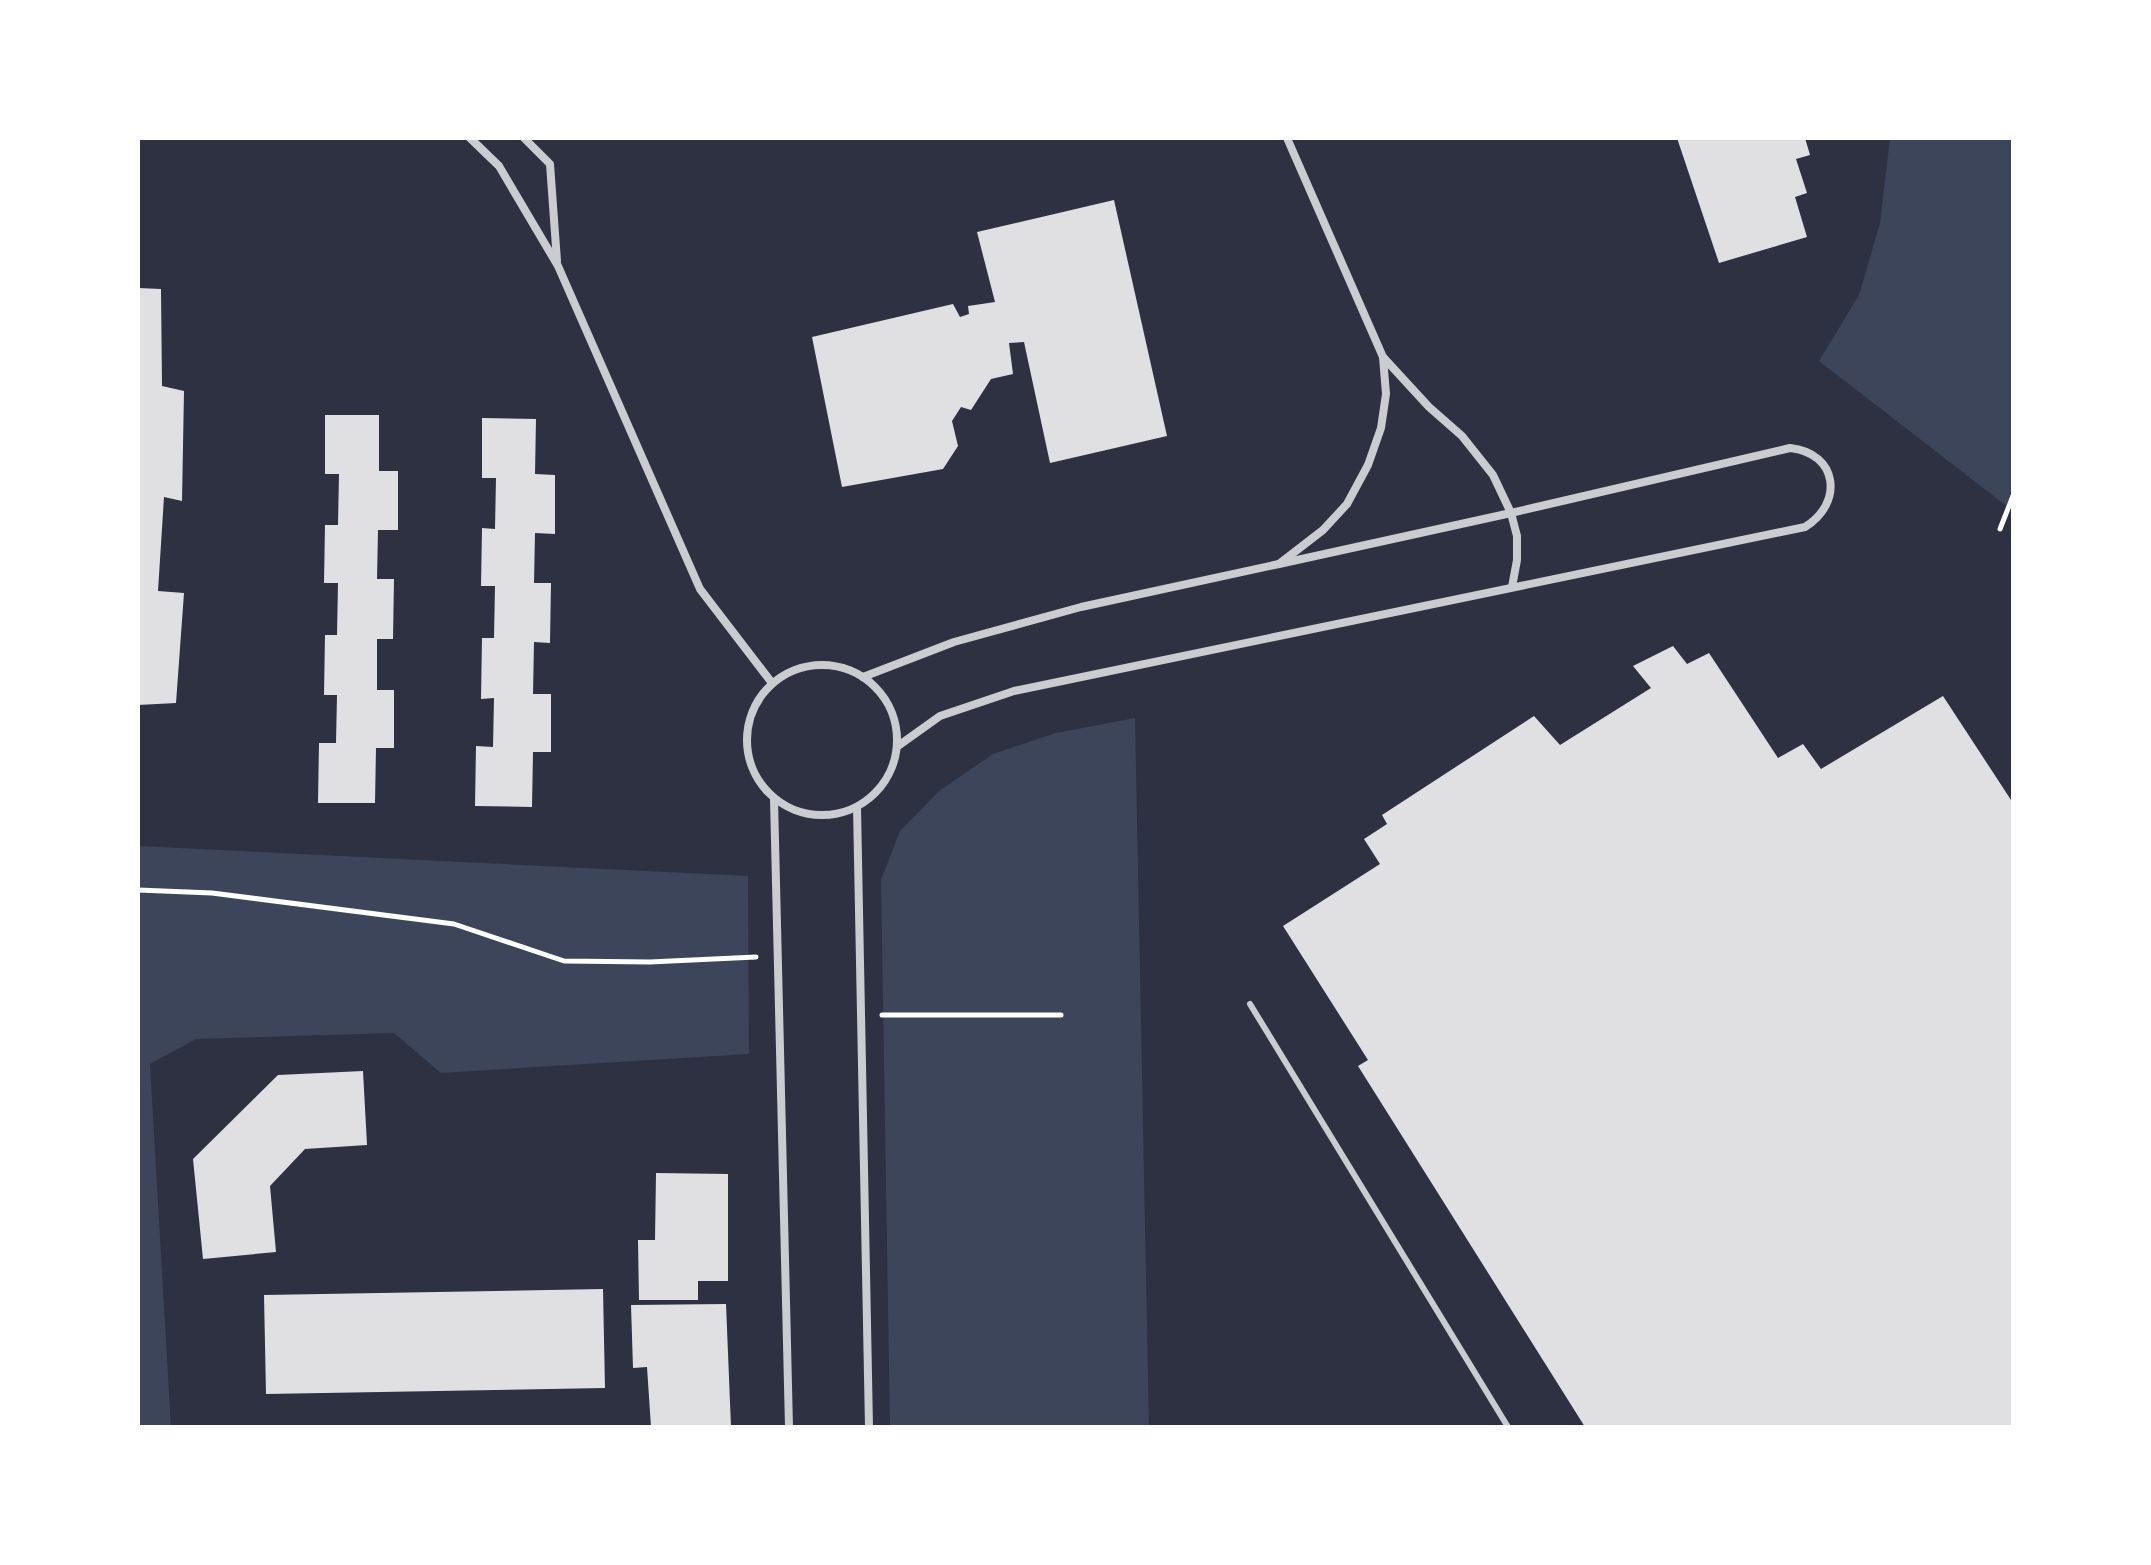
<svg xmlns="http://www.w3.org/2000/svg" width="2151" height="1565" viewBox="0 0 2151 1565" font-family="'DM Sans',sans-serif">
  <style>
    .green { fill: #3c4559 }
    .building { fill: #e0e0e3 }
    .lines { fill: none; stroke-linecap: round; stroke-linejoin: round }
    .path { stroke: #fff; stroke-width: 5 }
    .service { stroke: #caccd0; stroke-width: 6 }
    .minor { stroke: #caccd0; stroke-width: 8 }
  </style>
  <rect width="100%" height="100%" fill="#2d3142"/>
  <g class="green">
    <path d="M1890,138H2013V511L1819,361L1859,295L1880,223Z"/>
    <path d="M1135,718L1149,1427H890L881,880L900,831L939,791L993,754L1056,733Z"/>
    <path d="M138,846L748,876L749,1054L441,1073L394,1033L196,1039L150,1064L171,1427H138Z"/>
  </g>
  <g class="building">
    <path d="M1677,138H1805L1810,155L1796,159L1807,193L1795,197L1807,237L1719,263Z"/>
    <path d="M1114,200L1167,436L1050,463L1024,342L1009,343L1013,374L991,379L971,410L961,407L952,421L958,446L943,469L842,487L812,337L953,304L960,317L969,314L968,306L995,302L977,232Z"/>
    <path d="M138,288L161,289L162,386L184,391L182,501L164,497L158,591L184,593L176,703L138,705Z"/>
    <path d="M325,415H379V471H398V530H378L377,579H394L393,639H377V690H394V748H376L375,803H318L319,743H336L337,695H324L325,635H337L338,583H324L325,525H338L339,474H325Z"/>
    <path d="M482,418L536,419L535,474L555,475V534L535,533L534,583H551L550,643L534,642L533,694H551V752H533L532,807L475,806L476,746L493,747L494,698L481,699L482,638H494L495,586H481L482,528L495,529L496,478H482Z"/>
    <path d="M1673,646L1687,664L1709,653L1778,758L1803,744L1821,769L1943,696L2013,803V1427H1585L1358,1066L1368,1060L1283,926L1380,864L1364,839L1387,824L1382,815L1534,716L1560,745L1651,688L1633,666Z"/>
    <path d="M363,1071L367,1145L305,1149L270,1186L276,1252L203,1259L193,1159L278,1075Z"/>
    <path d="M656,1173L728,1174V1281H698V1300H639L638,1240H655Z"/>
    <path d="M603,1289L605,1388L266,1394L264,1295Z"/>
    <path d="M726,1304L731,1427H651L647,1367L633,1368L631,1305Z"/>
  </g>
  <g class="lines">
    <g class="path">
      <path d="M2000,529L2013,496"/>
      <path d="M138,890L212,893L454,924L564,961L650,962L756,957"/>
      <path d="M882,1015H1061"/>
    </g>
    <path class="service" d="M1250,1004L1508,1427"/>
    <g class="minor">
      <path d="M470,138L499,166L558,266L700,589L772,683"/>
      <path d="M524,138L550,164L557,261"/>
      <path d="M1383,357L1429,407L1462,436L1493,475L1511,513L1517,536V560L1512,587"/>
      <circle cx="822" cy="740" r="75"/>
      <path d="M863,677L954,642L1081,607L1279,564L1323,530L1347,504L1368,465L1381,428L1386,394L1383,357L1287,138"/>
      <path d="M898,746L940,716L1014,691L1805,527C1844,503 1838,453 1790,448L1511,513L1279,564"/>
      <path d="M774,799L789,1427"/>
      <path d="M857,807L869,1427"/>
    </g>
  </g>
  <rect width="2151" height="1565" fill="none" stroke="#ffffff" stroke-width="280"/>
</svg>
